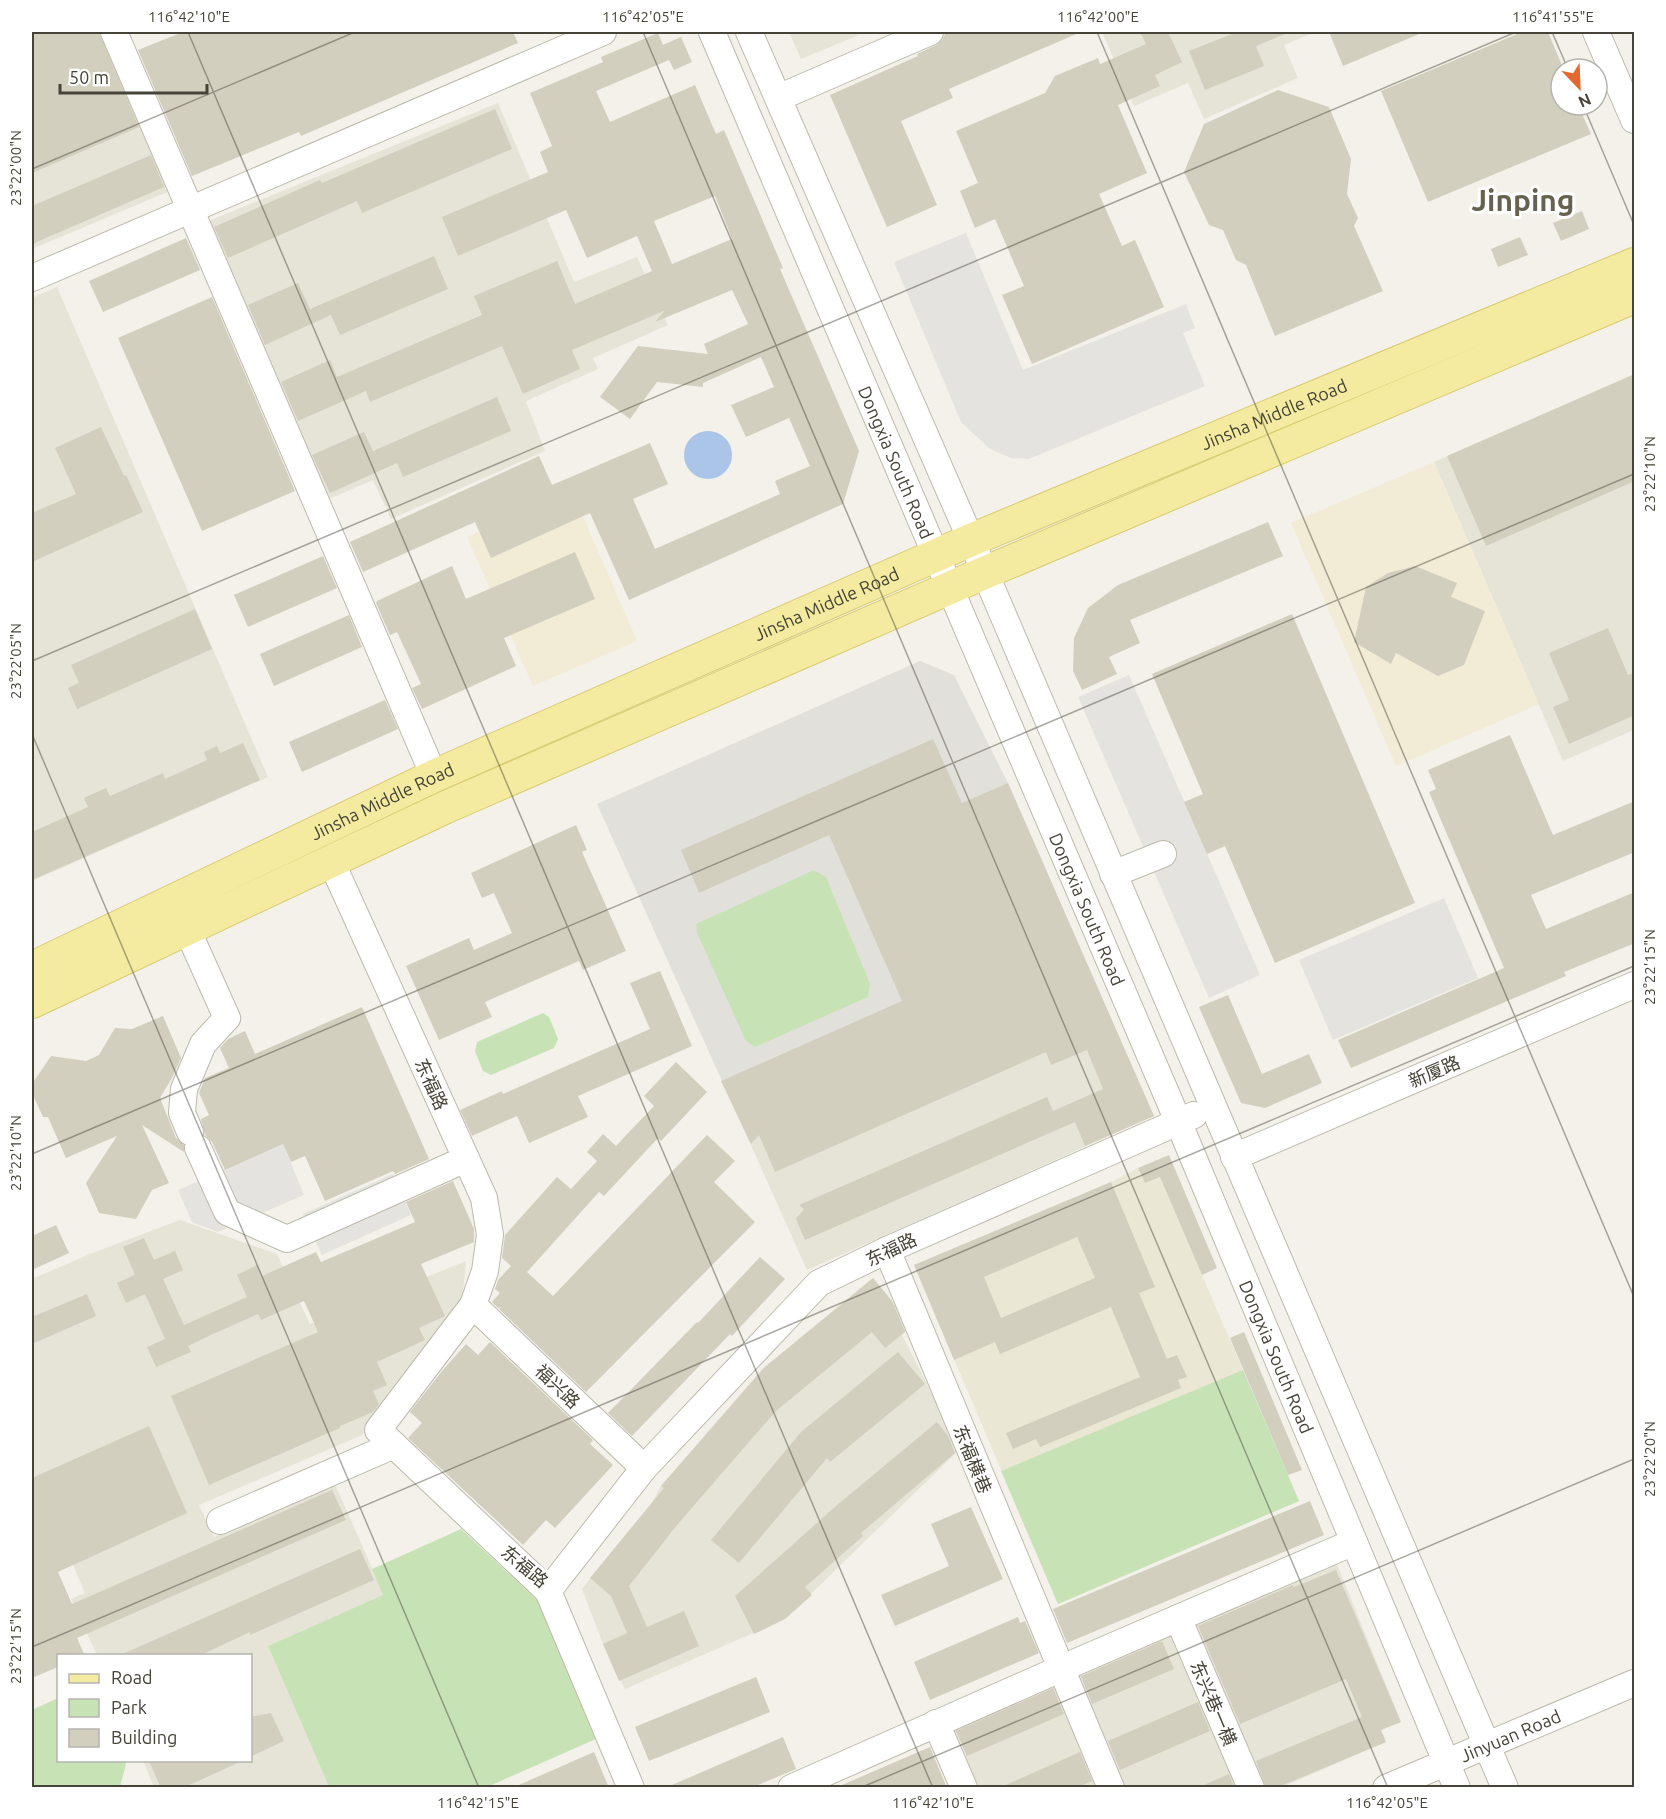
<svg xmlns="http://www.w3.org/2000/svg" width="1666" height="1819" viewBox="0 0 1666 1819" font-family="Ubuntu,'Noto Sans SC',sans-serif">
  <style>
    .residential { fill: #e6e4d7 }
    .commercial { fill: #f2ebd6 }
    .industrial { fill: #e2e0da }
    .education { fill: #eae8d4 }
    .green { fill: #c7e3b6 }
    .parking { fill: #e4e3e0 }
    .water { fill: #abc5e9 }
    .building { fill: #d3cfbf; fill-rule: evenodd }
    .lines { fill: none; stroke-linecap: round; stroke-linejoin: round }
    .minor-casing { stroke: #bdbaac; stroke-width: 28 }
    .major-casing { stroke: #d8cb72; stroke-width: 34 }
    .minor { stroke: #fff; stroke-width: 26 }
    .major { stroke: #f4eba0; stroke-width: 32 }
    .ticks { fill: none; stroke: #464338; stroke-width: 1.5; stroke-opacity: 0.45 }
    .labels { text-anchor: middle; dominant-baseline: central; stroke-width: 6; stroke-linejoin: round; paint-order: stroke }
    .street-label { font-size: 18px; fill: #464338; stroke: #fff }
    .town-label { font-size: 30px; font-weight: bold; fill: #676250; stroke: #fff }
    .neatline { fill: none; stroke: #464338; stroke-width: 2 }
    .ticks-label { font-size: 15px; text-anchor: middle; fill: #464338 }
  </style>
  <rect width="100%" height="100%" fill="#f3f1e9"/>
  <g class="residential">
    <path d="M32,32H108L177,188L32,249Z"/>
    <path d="M789,32H866L801,59Z"/>
    <path d="M1102,32H1315L1284,45L1298,78L1204,119L1188,83L1134,106Z"/>
    <path d="M498,103L574,282L637,257L668,325L593,358L598,369L526,401L545,451L391,519L373,480L329,499L206,222Z"/>
    <path d="M57,287L268,777L32,881V298Z"/>
    <path d="M1634,374V730L1563,761L1434,462Z"/>
    <path d="M1098,989L1154,1116L807,1270L750,1143Z"/>
    <path d="M180,1220L277,1254L310,1324L466,1261L462,1303L362,1435L199,1505L214,1537L334,1482L384,1595L268,1646L329,1787H154L143,1761L250,1760V1656L97,1655L71,1599L85,1593L32,1469V1279L90,1254Z"/>
    <path d="M873,1278L912,1326L902,1335L960,1449L785,1619L625,1689L603,1644L582,1589L651,1504L661,1486L762,1369Z"/>
    <path d="M1336,1562L1401,1722L1381,1730L1386,1742L1280,1788L976,1787L951,1729Z"/>
  </g>
  <g class="commercial">
    <path d="M1434,462L1539,704L1396,766L1291,523Z"/>
    <path d="M572,491L637,641L533,686L467,537Z"/>
  </g>
  <path class="industrial" d="M920,661L954,675L1008,783L1098,989L750,1143L597,804Z"/>
  <path class="education" d="M1138,1168L1145,1183L1160,1177L1299,1501L1058,1604L914,1265L1111,1182Z"/>
  <g class="green">
    <path d="M814,870L826,877L870,984L868,997L755,1047L745,1040L740,1028L697,933L696,924Z"/>
    <path d="M543,1013L549,1017L558,1039L554,1048L491,1075L483,1071L475,1051L477,1042Z"/>
    <path d="M1243,1370L1299,1501L1058,1604L1001,1471Z"/>
    <path d="M461,1529L537,1600L596,1739L487,1787H329L268,1646L383,1595L372,1569Z"/>
    <path d="M58,1698V1760L124,1761L126,1764L120,1787H32V1710Z"/>
  </g>
  <g class="parking">
    <path d="M966,233L1023,370L1186,304L1195,328L1183,333L1205,386L1029,459L1011,458L990,449L961,422L894,262Z"/>
    <path d="M1129,675L1260,975L1209,998L1078,697Z"/>
    <path d="M1444,898L1478,978L1333,1040L1299,960Z"/>
    <path d="M283,1144L304,1195L218,1232L192,1222L178,1190Z"/>
    <path d="M393,1174L411,1215L322,1255L303,1214Z"/>
  </g>
  <circle class="water" cx="708" cy="455" r="24"/>
  <g class="building">
    <path d="M32,32H99L139,127L32,173Z"/>
    <path d="M183,32H513L518,43L301,136L299,132L192,176L138,50Z"/>
    <path d="M951,32H1081L949,89L953,98L901,121L937,205L887,227L830,95L918,56L917,54L936,45L942,40L945,34Z"/>
    <path d="M1140,32H1168L1182,62L1155,75L1160,86L1118,105L1147,173L1099,194L1122,246L1135,240L1164,307L1032,364L1002,295L1024,286L995,219L975,228L960,191L978,183L956,131L1045,93L1055,76L1098,58L1100,64L1146,44Z"/>
    <path d="M1237,32H1290L1256,46L1264,66L1205,90L1189,51Z"/>
    <path d="M1329,32H1424L1343,66Z"/>
    <path d="M1522,32H1548L1561,63V105H1578L1591,134L1428,202L1381,91Z"/>
    <path d="M658,33L663,45L681,37L692,62L674,70L669,60L596,91L610,122L695,85L716,134L724,130L783,268L780,269L859,451L843,504L629,600L590,513L491,558L475,522L363,572L350,542L539,456L552,485L650,443L668,484L633,499L655,549L780,494L775,481L810,466L789,418L746,437L731,405L774,387L761,357L703,383V387L657,382L630,419L600,397L638,346L708,354L704,344L748,324L732,290L655,322L664,311L572,350L580,369L523,394L502,346L370,402L366,391L298,421L281,382L330,360L337,377L482,315L474,296L557,261L575,304L652,271L637,236L587,258L566,210L458,256L442,217L548,172L540,152L552,146L530,93L603,62L601,57ZM715,196L732,239L672,264L654,221Z"/>
    <path d="M1278,90L1329,107L1351,159L1347,194L1358,218L1354,226L1383,291L1275,336L1246,265L1236,260L1223,230L1209,225L1184,172L1204,124Z"/>
    <path d="M495,109L512,149L362,213L357,201L228,258L214,227L320,180L322,183Z"/>
    <path d="M151,155L164,187L32,244V206Z"/>
    <path d="M1582,211L1589,229L1561,241L1553,223Z"/>
    <path d="M1520,237L1528,255L1498,267L1491,249Z"/>
    <path d="M186,238L200,270L103,312L89,281Z"/>
    <path d="M434,256L448,289L340,335L331,315L265,345L248,305L298,283L310,309Z"/>
    <path d="M212,297L295,491L202,531L118,338Z"/>
    <path d="M1635,374V481L1486,546L1447,456Z"/>
    <path d="M497,397L511,431L403,477L397,463L330,493L312,455L364,432L373,451Z"/>
    <path d="M101,427L124,476L126,475L143,512L32,562V513L76,494L55,448Z"/>
    <path d="M1268,522L1283,556L1130,620L1140,643L1109,657L1117,674L1082,690L1073,671L1074,638L1088,608L1118,585Z"/>
    <path d="M575,552L595,599L504,638L516,666L422,709L412,688L421,684L397,632L390,635L376,603L377,601L452,566L466,599Z"/>
    <path d="M323,556L337,588L248,627L234,595Z"/>
    <path d="M1415,566L1457,583L1451,597L1485,611L1464,665L1438,676L1396,653L1391,664L1354,642L1366,587L1388,573Z"/>
    <path d="M195,609L212,649L77,709L68,688L79,683L71,665Z"/>
    <path d="M1292,614L1415,903L1275,963L1225,846L1207,854L1184,802L1203,794L1152,674Z"/>
    <path d="M349,615L362,647L274,686L260,654Z"/>
    <path d="M1608,628L1628,675L1635,673V715L1569,744L1553,707L1569,700L1549,653Z"/>
    <path d="M385,700L398,729L302,772L289,742Z"/>
    <path d="M1510,735L1553,835L1635,801V852L1531,895L1546,929L1635,892V943L1564,972L1566,976L1351,1068L1338,1040L1504,968L1429,792L1436,789L1428,770Z"/>
    <path d="M933,739L962,803L1008,783L1154,1116L1085,1146L1075,1122L805,1240L796,1219L804,1209L799,1205L1047,1097L1053,1111L1103,1089L1087,1050L1051,1065L1046,1052L775,1172L759,1135L751,1144L721,1081L902,1001L829,835L699,893L681,850Z"/>
    <path d="M243,743L260,780L32,880V832L88,807L84,798L106,788L110,796L163,773L165,779L207,760L204,752L217,746L220,753Z"/>
    <path d="M576,825L587,850L582,852L626,951L583,970L579,961L485,1002L492,1017L439,1040L406,966L469,938L474,950L512,933L494,893L482,898L471,873Z"/>
    <path d="M660,971L692,1046L578,1096L588,1117L529,1143L517,1116L472,1136L460,1110L502,1091L503,1094L650,1029L630,983Z"/>
    <path d="M1228,995L1262,1074L1309,1054L1322,1083L1265,1108L1241,1103L1199,1007Z"/>
    <path d="M362,1007L429,1159L395,1174L393,1171L325,1201L305,1156L291,1162L283,1144L225,1170L212,1142L205,1135L201,1119L209,1115L199,1093L205,1078L229,1068L220,1048L228,1039L245,1031L255,1054Z"/>
    <path d="M163,1016L181,1058L172,1078L160,1098L176,1138L184,1145V1152L142,1125L169,1183L152,1190L136,1219L99,1213L86,1183L117,1136L66,1158L48,1117H43L32,1093V1084L51,1056L86,1061L99,1055L115,1028L132,1029Z"/>
    <path d="M676,1062L707,1092L661,1141L658,1138L604,1196L599,1192L527,1272L553,1296L707,1135L735,1161L714,1182L755,1222L586,1392L499,1309L501,1307L498,1308L492,1302L500,1293L495,1289L498,1280L511,1266L502,1258L505,1235L557,1177L571,1189L597,1161L587,1152L603,1134L616,1146L631,1130L654,1106L644,1096Z"/>
    <path d="M1169,1155L1217,1268L1202,1275L1160,1177L1145,1183L1138,1168Z"/>
    <path d="M453,1181L474,1229V1242L421,1264L445,1316L419,1328L425,1340L377,1362L387,1385L373,1391L379,1404L373,1412L340,1426V1428L209,1485L171,1396L318,1332L304,1301L261,1320L258,1314L213,1334L188,1346L191,1352L156,1367L147,1347L165,1339L145,1294L126,1303L117,1283L135,1275L123,1247L144,1238L154,1260L175,1251L183,1270L163,1279L184,1325L247,1297L237,1275L257,1265L262,1276L316,1252L321,1262L415,1222L406,1202Z"/>
    <path d="M1111,1182L1155,1287L1139,1293L1167,1359L1177,1355L1187,1377L1178,1380L1181,1388L1040,1447L1036,1439L1013,1449L1006,1433L1140,1377L1111,1307L1000,1354L995,1342L954,1360L914,1265ZM1077,1237L1095,1278L1001,1318L984,1277Z"/>
    <path d="M56,1225L69,1253L32,1270V1236Z"/>
    <path d="M760,1257L785,1279L732,1336L730,1334L632,1436L608,1413L697,1322L698,1323Z"/>
    <path d="M873,1278L892,1301L905,1332L885,1348L872,1332L776,1411L677,1525L629,1586L647,1627L684,1611L699,1646L619,1681L603,1644L627,1633L611,1596L590,1578L664,1488L661,1486L764,1368Z"/>
    <path d="M87,1294L96,1316L32,1344V1317Z"/>
    <path d="M1244,1332L1302,1470L1288,1475L1230,1338Z"/>
    <path d="M490,1342L593,1440L590,1444L613,1465L555,1528L546,1520L523,1545L408,1438L422,1423L410,1412L442,1371L466,1344L478,1355Z"/>
    <path d="M898,1352L925,1384L830,1462L827,1458L739,1563L711,1540L801,1432Z"/>
    <path d="M937,1422L948,1436L955,1453L861,1533L863,1536L805,1587L812,1595L785,1619L754,1634L735,1596L836,1506Z"/>
    <path d="M149,1426L187,1513L58,1572L72,1604L332,1490L346,1520L77,1638L85,1656H58V1667L32,1678V1478Z"/>
    <path d="M1310,1501L1324,1535L1067,1643L1053,1609Z"/>
    <path d="M971,1507L1003,1579L895,1626L881,1595L949,1566L931,1524Z"/>
    <path d="M360,1549L374,1580L250,1635V1632L199,1656H118Z"/>
    <path d="M1336,1570L1401,1722L1381,1730L1386,1742L1276,1788H1266L1256,1761L1362,1717L1346,1679L1240,1724L1198,1626L1293,1585L1294,1587Z"/>
    <path d="M1018,1617L1020,1623L1025,1621L1039,1653L930,1700L914,1662Z"/>
    <path d="M1162,1641L1174,1669L1092,1704L1081,1676Z"/>
    <path d="M756,1677L770,1712L649,1761L635,1727Z"/>
    <path d="M1053,1688L1064,1714L967,1756L956,1731Z"/>
    <path d="M1198,1702L1210,1731L1120,1770L1108,1741Z"/>
    <path d="M271,1713L284,1741L250,1757V1717Z"/>
    <path d="M783,1737L796,1769L751,1788H665Z"/>
    <path d="M930,1747L947,1788H835Z"/>
    <path d="M594,1752L609,1788H512Z"/>
    <path d="M1080,1752L1092,1781L1077,1788H999Z"/>
    <path d="M149,1761H242L183,1788H161Z"/>
    <path d="M1229,1774L1234,1788H1197Z"/>
  </g>
  <g class="lines">
    <defs>
      <g id="minor">
        <path d="M114,32L434,776"/>
        <path id="s1" d="M712,32L1178,1121L1457,1788"/>
        <path d="M749,32L971,540L1505,1788"/>
        <path d="M1596,32L1634,120"/>
        <path d="M778,98L930,32"/>
        <path d="M32,278L603,32"/>
        <path d="M331,861L484,1198L490,1235L485,1271L473,1305L378,1430L548,1591L631,1788"/>
        <path d="M1113,874L1163,854"/>
        <path d="M187,929L227,1018L203,1044L184,1089L182,1113L190,1132"/>
        <path d="M198,1148L227,1212L287,1239L466,1159"/>
        <path d="M1234,1157L1634,985"/>
        <path d="M887,1250L1111,1788"/>
        <path d="M473,1305L644,1468"/>
        <path d="M220,1521L394,1445"/>
        <path d="M548,1591L644,1468L819,1283L887,1250L1194,1115"/>
        <path d="M1178,1618L1251,1788"/>
        <path d="M936,1723L964,1788"/>
        <path d="M791,1788L1060,1669L1354,1542"/>
        <path id="s2" d="M1386,1788L1634,1683"/>
      </g>
      <g id="major">
        <path id="s3" d="M32,968L434,776L971,540L1634,264"/>
        <path d="M32,1002L444,808L984,573L1634,297"/>
      </g>
    </defs>
    <use href="#minor" class="minor-casing"/>
    <use href="#major" class="major-casing"/>
    <use href="#minor" class="minor"/>
    <use href="#major" class="major"/>
  </g>
  <path class="ticks" d="M188,32L933,1788M643,32L1388,1788M1097,32L1634,1297M1552,32L1568,69M1583,105L1634,225M32,169L355,32M32,661L1516,32M32,734L479,1788M32,1154L1634,474M32,1647L1634,966M860,1788L1634,1459"/>
  <g class="labels">
    <g class="street-label">
      <text stroke="none"><textPath href="#s3" startOffset="1360">Jinsha Middle Road</textPath></text>
      <text stroke="none"><textPath href="#s1" startOffset="468">Dongxia South Road</textPath></text>
      <text stroke="none"><textPath href="#s3" startOffset="874">Jinsha Middle Road</textPath></text>
      <text stroke="none"><textPath href="#s3" startOffset="388">Jinsha Middle Road</textPath></text>
      <text stroke="none"><textPath href="#s1" startOffset="954">Dongxia South Road</textPath></text>
      <text transform="translate(1434 1071) rotate(-23)">新厦路</text>
      <text transform="translate(432 1084) rotate(66)">东福路</text>
      <text transform="translate(891 1249) rotate(-25)">东福路</text>
      <text stroke="none"><textPath href="#s1" startOffset="1440">Dongxia South Road</textPath></text>
      <text transform="translate(558 1386) rotate(44)">福兴路</text>
      <text transform="translate(973 1459) rotate(68)">东福横巷</text>
      <text transform="translate(525 1566) rotate(40)">东福路</text>
      <text transform="translate(1214 1703) rotate(67)">东兴巷一横</text>
      <text stroke="none"><textPath href="#s2" startOffset="135">Jinyuan Road</textPath></text>
    </g>
    <g class="town-label">
      <text x="1523" y="200">Jinping</text>
    </g>
  </g>
  <rect width="1666" height="1819" fill="none" stroke="#ffffff" stroke-width="66"/>
  <rect x="57" y="1654" width="195" height="108" fill="#ffffff" stroke="#b5b4af" stroke-width="1.5"/>
  <rect x="69" y="1674" width="30" height="9" fill="#f4eba0" stroke="#b5b4af" stroke-width="1.5"/>
  <text x="111" y="1684" font-size="18" fill="#464338">Road</text>
  <rect x="69" y="1699" width="30" height="18" fill="#c7e3b6" stroke="#b5b4af" stroke-width="1.5"/>
  <text x="111" y="1714" font-size="18" fill="#464338">Park</text>
  <rect x="69" y="1729" width="30" height="18" fill="#d3cfbf" stroke="#b5b4af" stroke-width="1.5"/>
  <text x="111" y="1744" font-size="18" fill="#464338">Building</text>
  <g transform="translate(1579 87) rotate(157)"><circle r="28" fill="#ffffff" stroke="#b5b4af" stroke-width="1.5"/>
  <path d="M0-4.5L10 22L0 15L-10 22Z" fill="#e4692e"/>
  <text y="-9" font-size="16" font-weight="bold" text-anchor="middle" fill="#464338">N</text>
  </g>
  <path d="M60 84v9h147v-9" fill="none" stroke="#464338" stroke-width="3"/>
  <text x="69" y="84" font-size="18" fill="#464338" stroke="#ffffff" stroke-width="4.5" paint-order="stroke">50 m</text>
  <rect x="33" y="33" width="1600" height="1753" class="neatline"/>
  <g class="ticks-label">
    <text x="189" y="22">116°42'10"E</text>
    <text x="643" y="22">116°42'05"E</text>
    <text x="1098" y="22">116°42'00"E</text>
    <text x="1553" y="22">116°41'55"E</text>
    <text transform="translate(16 168) rotate(-90)" y="5">23°22'00"N</text>
    <text transform="translate(1650 474) rotate(-90)" y="5">23°22'10"N</text>
    <text transform="translate(16 661) rotate(-90)" y="5">23°22'05"N</text>
    <text transform="translate(1650 967) rotate(-90)" y="5">23°22'15"N</text>
    <text transform="translate(16 1153) rotate(-90)" y="5">23°22'10"N</text>
    <text transform="translate(1650 1459) rotate(-90)" y="5">23°22'20"N</text>
    <text transform="translate(16 1646) rotate(-90)" y="5">23°22'15"N</text>
    <text x="478" y="1808">116°42'15"E</text>
    <text x="933" y="1808">116°42'10"E</text>
    <text x="1387" y="1808">116°42'05"E</text>
  </g>
</svg>
